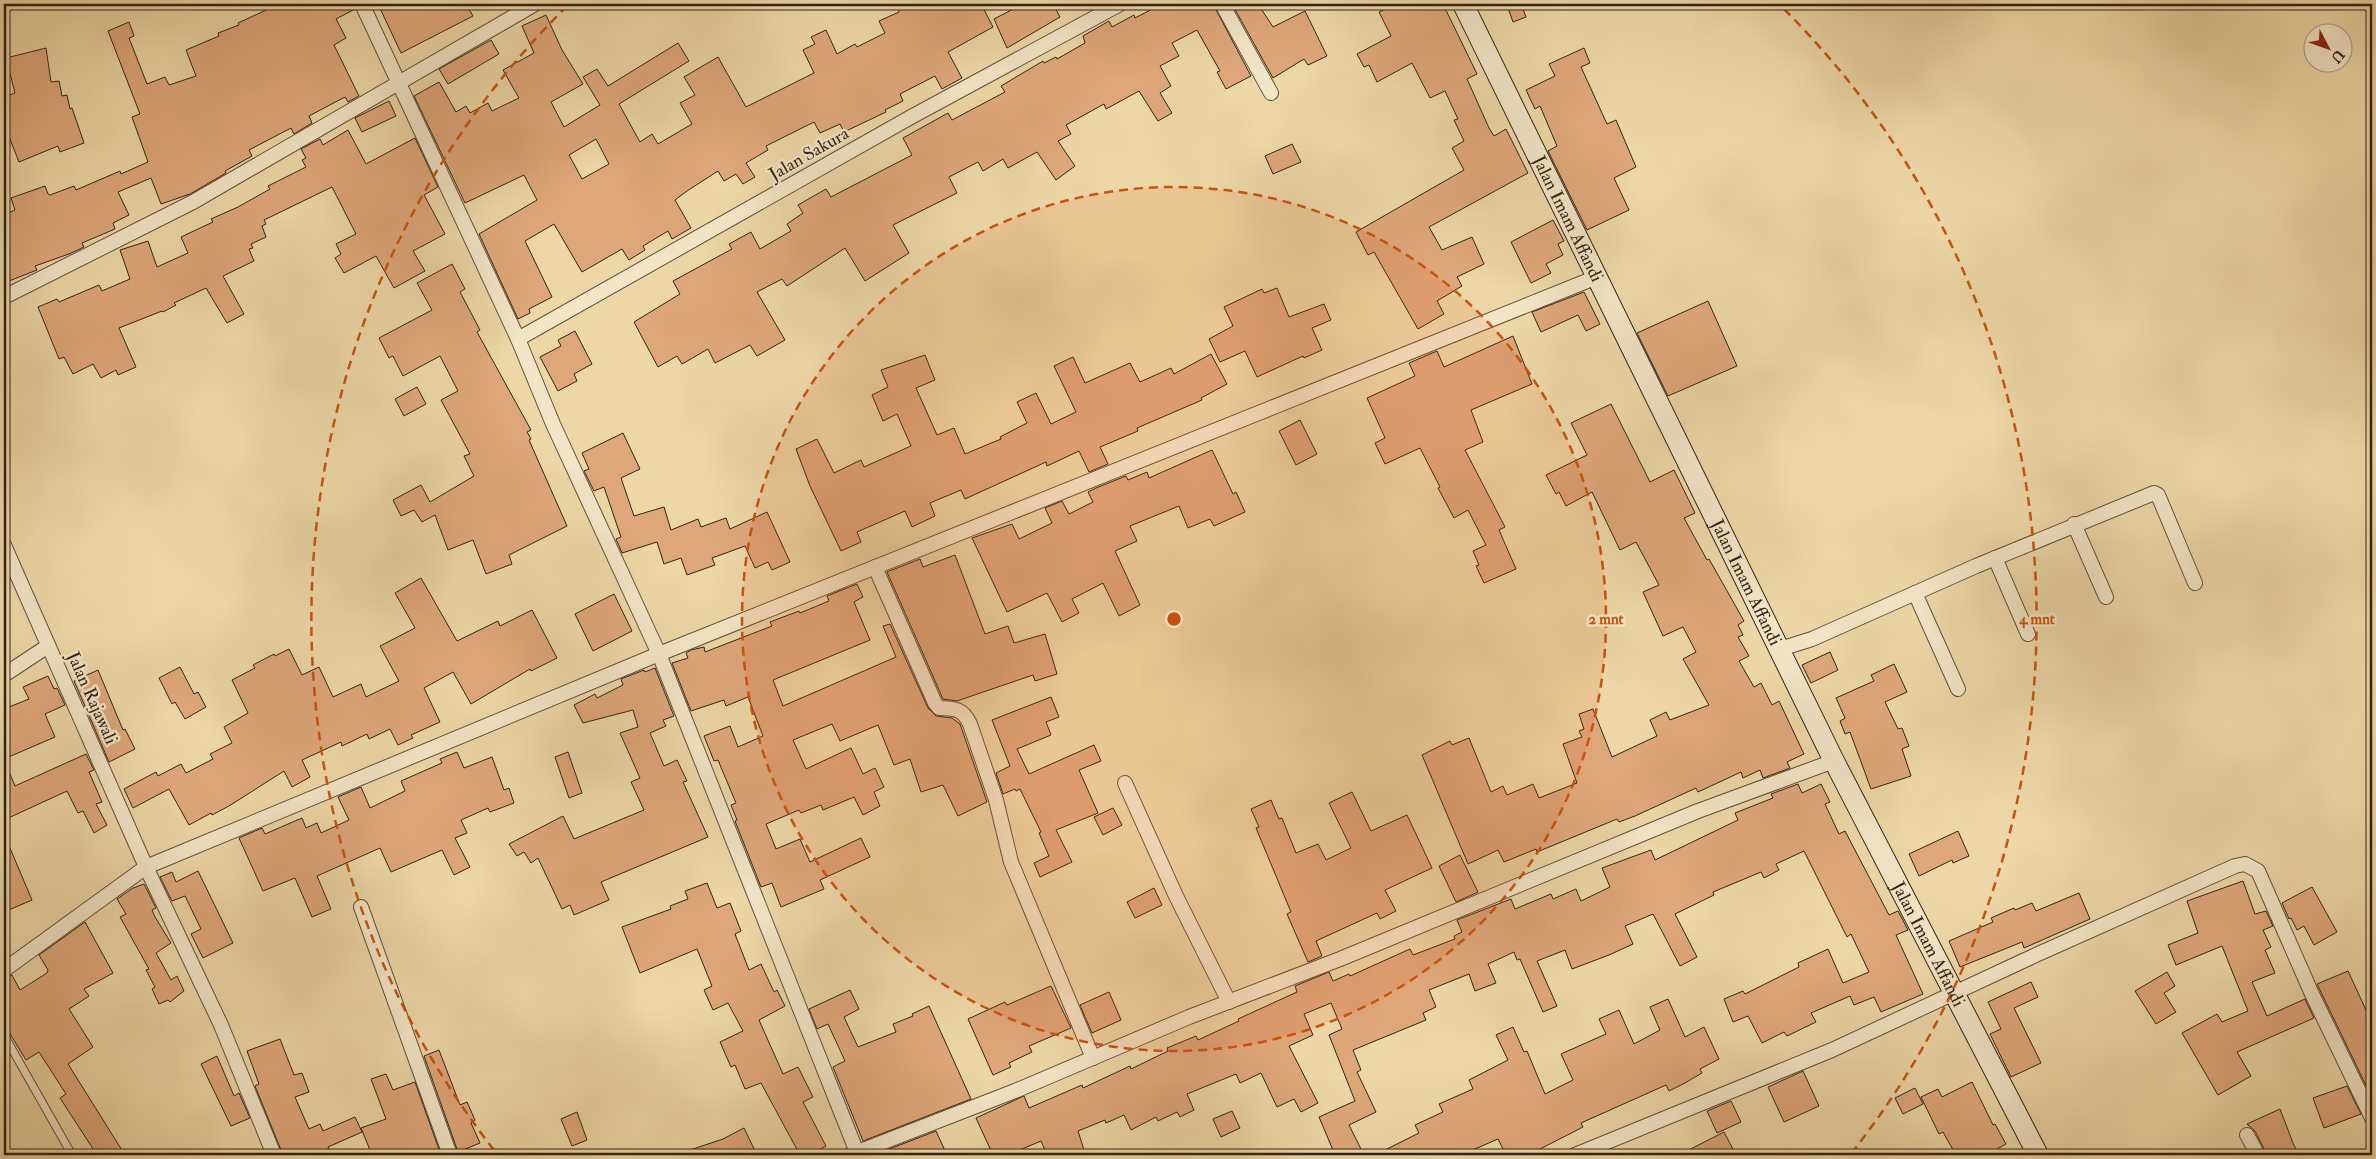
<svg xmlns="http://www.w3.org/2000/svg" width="2376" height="1159" viewBox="0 0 2376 1159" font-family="'IM FELL Double Pica',serif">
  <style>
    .building { fill: #dea77a; stroke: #302314; fill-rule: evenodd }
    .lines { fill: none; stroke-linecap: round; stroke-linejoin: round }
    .lane-casing { stroke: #5f5039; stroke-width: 9 }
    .street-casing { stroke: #5f5039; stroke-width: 16 }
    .secondary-casing { stroke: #302314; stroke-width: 22 }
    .lane { stroke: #f3e5c6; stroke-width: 7 }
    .street { stroke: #f3e5c6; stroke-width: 14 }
    .secondary { stroke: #f3e5c6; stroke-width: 20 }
    .ring { fill: none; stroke: #cc510d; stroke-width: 2.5; stroke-dasharray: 9 6 }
    .labels { text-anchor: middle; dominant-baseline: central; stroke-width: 5; stroke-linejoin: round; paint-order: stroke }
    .street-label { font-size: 18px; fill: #302314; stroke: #f3e5c6 }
    .centre { fill: #cc510d; stroke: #f3e5c6; stroke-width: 2.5 }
    .ring-label { font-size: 15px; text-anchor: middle; font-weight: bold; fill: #cc510d; stroke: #f3e5c6; stroke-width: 5; stroke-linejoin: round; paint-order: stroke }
  </style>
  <rect width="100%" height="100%" fill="#edd7a7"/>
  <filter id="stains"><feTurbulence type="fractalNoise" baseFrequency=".004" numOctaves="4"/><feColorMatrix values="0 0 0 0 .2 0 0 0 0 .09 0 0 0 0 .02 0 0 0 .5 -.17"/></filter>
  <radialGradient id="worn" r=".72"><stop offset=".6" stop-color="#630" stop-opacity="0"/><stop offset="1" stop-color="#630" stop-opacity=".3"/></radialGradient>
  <g class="building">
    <path d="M279,4H353L355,9L336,19L346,38L334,45L359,96L348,102L345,97L309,116L312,123L294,134L291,128L249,150L252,156L225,171L226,173L190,194L161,204L151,178L118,192L129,215L113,223L115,229L82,243L84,247L69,254L35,266L37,270L4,283V215L15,210L11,198L45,186L48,194L50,195L74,186L76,190L120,171L121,174L148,162L132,117L140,114L108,31L129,22L134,36L129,38L147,84L165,77L169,85L196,76L186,50L219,36L218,33L239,25L238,23Z"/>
    <path d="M378,4H466L473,16L401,53Z"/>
    <path d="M895,4H981L993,27L948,52L962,78L942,89L935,76L900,94L903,101L885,110L886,112L844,132L840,124L820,133L814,122L766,146L768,150L746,163L755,177L743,184L736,174L724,181L718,171L687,191L675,200L691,228L672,239L668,231L643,246L645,250L629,260L622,249L582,272L554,224L525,241L552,297L529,309L530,313L518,319L479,234L537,200L524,175L465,203L414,96L439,82L456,112L466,106L470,113L488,103L492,111L519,98L503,70L534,53L522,26L546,15L562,50L583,84L551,102L564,127L600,105L583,77L597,69L608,86L678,43L689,61L619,104L640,142L652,134L658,144L692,124L680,103L695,95L684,77L718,57L746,107L814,73L803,50L815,44L811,37L826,30L837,54L855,44L857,47L885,33L879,21L899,12ZM596,139L609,164L582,179L569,155Z"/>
    <path d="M1023,4H1053L1060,17L1007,48L994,19Z"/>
    <path d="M1162,4H1213L1251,76L1226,89L1217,72L1220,71L1197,30L1172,43L1179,56L1160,66L1171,86L1160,93L1172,113L1158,121L1139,91L1106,109L1104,104L1066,125L1071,134L1058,141L1075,166L1056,180L1037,152L1008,168L1003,159L983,171L978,162L949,177L957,193L893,225L909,253L865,281L845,248L787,286L782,279L757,292L785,340L757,356L750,345L715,363L708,349L682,364L677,356L658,367L634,322L680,294L673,281L732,249L729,244L751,232L760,249L791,231L787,224L803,213L798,205L826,189L831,197L912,155L903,138L948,113L952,120L1005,92L1001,86L1043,61L1044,63L1056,57L1057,59L1085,43L1083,36L1109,21L1112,27L1134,15L1135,18Z"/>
    <path d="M1232,4H1258L1273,27L1305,11L1327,56L1308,65L1304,59L1273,78Z"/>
    <path d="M1396,4H1443L1477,74L1467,79L1489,128L1494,136L1506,129L1528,173L1429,227L1442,250L1472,237L1484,264L1457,277L1462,286L1437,301L1444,314L1418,329L1374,252L1368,255L1356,232L1464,170L1452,148L1464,141L1454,120L1458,119L1445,91L1430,98L1412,63L1377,82L1369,65L1364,67L1357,54L1391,36L1379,12Z"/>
    <path d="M1521,4L1526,17L1513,22L1508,8Z"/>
    <path d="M491,40L499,54L448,84L439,69Z"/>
    <path d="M46,48L51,82L59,81L62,96L67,95L70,109L72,108L84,143L60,152L58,146L19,162L4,124V97L15,93L6,58Z"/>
    <path d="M1584,48L1590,63L1581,67L1607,124L1616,120L1636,167L1614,178L1629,210L1587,230L1548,151L1557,146L1540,106L1535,109L1526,90L1555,76L1549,64Z"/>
    <path d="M389,101L396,116L362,132L355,118Z"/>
    <path d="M348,130L366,164L415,138L438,187L424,195L445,234L413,251L425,271L394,288L376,256L344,273L335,258L341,254L336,244L356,234L332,187L264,220L266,224L262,226L266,237L251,244L253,248L249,249L254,261L223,276L244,314L227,323L206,288L174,303L176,305L163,312L162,311L119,328L136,367L118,375L116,370L101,378L93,364L73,374L64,357L59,359L38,307L57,299L59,302L99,285L102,291L130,279L120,250L148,241L157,267L188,253L181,237L213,222L211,219L238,207L270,189L268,186L306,167L302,160L306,158L301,149L320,139L323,145Z"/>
    <path d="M1292,144L1301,162L1273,174L1265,156Z"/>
    <path d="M1553,220L1564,241L1558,244L1563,255L1546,264L1551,273L1531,283L1511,242Z"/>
    <path d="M452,264L465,289L460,292L480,330L477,332L531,430L527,432L531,439L529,440L567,526L509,555L512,564L486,574L473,540L448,550L435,515L422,522L414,510L401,516L393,500L421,485L430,502L474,476L464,456L470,454L441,400L458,391L440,356L403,376L393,356L389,358L379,338L432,310L417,283Z"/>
    <path d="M1277,288L1289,317L1324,304L1331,320L1312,328L1322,350L1304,358L1303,356L1257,377L1245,351L1220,362L1209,339L1233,326L1224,307L1262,289L1264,293Z"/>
    <path d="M1584,292L1600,324L1586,331L1578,315L1541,332L1532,312Z"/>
    <path d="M1708,301L1737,366L1668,396L1637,333Z"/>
    <path d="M575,331L592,364L574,374L577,381L558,391L540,357L561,346L558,340Z"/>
    <path d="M1513,336L1532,384L1471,410L1483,442L1465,450L1505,527L1499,530L1516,569L1484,583L1476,566L1479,565L1473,551L1486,545L1468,510L1454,518L1438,488L1440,487L1420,448L1385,464L1375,443L1385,438L1367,398L1415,376L1409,363L1437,351L1444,367Z"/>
    <path d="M1211,354L1227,384L1201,398L1202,400L1137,428L1138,431L1100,447L1108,464L1089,472L1079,451L1047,466L1046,462L965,499L961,490L930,503L935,516L912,527L905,511L857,532L861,542L841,551L810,486L796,449L817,439L834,473L861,460L864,467L911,446L897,414L883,421L872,395L888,387L881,370L925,355L935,380L916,388L937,435L954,428L965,454L1001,439L1000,437L1027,423L1017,402L1036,393L1051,424L1076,412L1054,366L1073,357L1085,383L1130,363L1140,382L1171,368L1174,374Z"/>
    <path d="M417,387L426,404L404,416L395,399Z"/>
    <path d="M1611,404L1650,482L1674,470L1695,513L1684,518L1707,560L1709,559L1744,621L1738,625L1743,635L1738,637L1749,656L1739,661L1754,687L1761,683L1772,705L1779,701L1804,754L1787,762L1790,768L1763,778L1760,770L1743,778L1741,772L1698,792L1696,788L1635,816L1619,822L1617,819L1537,852L1536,849L1504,862L1498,850L1468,864L1422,755L1450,741L1452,745L1469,738L1491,792L1503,786L1507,795L1533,784L1539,798L1577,783L1563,744L1582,737L1579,731L1584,729L1579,714L1593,709L1612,757L1657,736L1650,720L1666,712L1670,720L1709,705L1683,659L1696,652L1683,627L1663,636L1643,592L1659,585L1636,542L1620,550L1592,492L1566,506L1559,492L1556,494L1546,475L1587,455L1571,423Z"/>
    <path d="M1300,420L1317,454L1296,465L1279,431Z"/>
    <path d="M623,433L640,469L621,478L634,516L664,507L671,530L698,519L701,527L726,518L730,529L767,512L790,562L772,570L768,562L755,568L745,546L712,558L715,565L687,575L681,558L664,564L657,542L622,553L616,539L621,537L604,487L594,491L584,471L589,469L582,453Z"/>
    <path d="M1212,450L1233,494L1236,492L1245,512L1214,526L1210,519L1188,528L1179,506L1130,526L1137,541L1115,551L1140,605L1119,616L1103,583L1072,599L1079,613L1062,622L1047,593L1007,612L972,538L1012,524L1019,539L1052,523L1045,508L1062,501L1069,514L1093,502L1088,492L1096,488L1126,476L1128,480L1147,472L1149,478Z"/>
    <path d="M955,555L985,634L1008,626L1014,643L1045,634L1057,674L1035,681L1033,675L957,701L943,699L887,572L920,559L923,567Z"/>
    <path d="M421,578L457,641L498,621L500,626L532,610L557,658L531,671L530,669L471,704L453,672L424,688L440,722L411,735L413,738L398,745L390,729L369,739L367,734L342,746L341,742L302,760L310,777L292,787L284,771L229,806L212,815L211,813L189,825L169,789L133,808L124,789L156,772L158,776L181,764L186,773L213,759L210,754L232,743L224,727L248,713L232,680L255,668L253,665L274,654L275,656L289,649L302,675L319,667L333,697L361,684L366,697L399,681L380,646L415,628L395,593Z"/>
    <path d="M857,584L863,597L854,602L870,640L773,680L783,706L896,657L883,626L890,624L928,708L936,716L952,718L960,724L987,802L958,816L943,785L921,792L910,759L894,765L878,725L840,741L832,724L793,740L806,769L851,748L863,774L875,768L884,787L874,792L880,806L863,815L854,797L823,810L821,805L801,813L799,810L766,824L776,849L800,839L810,862L861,838L870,857L820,880L824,889L781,907L772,883L761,887L735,821L737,820L731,805L736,803L718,760L714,761L704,736L730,726L738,747L763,736L748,697L726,706L724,700L691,711L672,663L688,658L686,653L691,650L704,647L705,652L772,626L770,622L799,611L800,613L829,601L827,596Z"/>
    <path d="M614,594L632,631L593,651L575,614Z"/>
    <path d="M1830,652L1838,670L1811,683L1802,665Z"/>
    <path d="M1894,664L1907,692L1885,702L1898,729L1902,728L1909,746L1902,749L1911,776L1871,789L1850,732L1845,734L1840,721L1845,718L1836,698L1874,681L1871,675Z"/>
    <path d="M180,667L194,694L198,692L206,707L185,719L175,702L172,704L159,678Z"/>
    <path d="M655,668L674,716L663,720L666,726L650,733L664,766L677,760L687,781L683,782L708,837L601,882L609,900L574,915L570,905L562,909L538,858L531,863L524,852L517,856L509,844L563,816L574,839L644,810L631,782L640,778L620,733L638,727L633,710L583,723L574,705L595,694L597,698L623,685L621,679L644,670L645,672Z"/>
    <path d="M98,670L123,730L125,729L135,749L109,762L74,681Z"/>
    <path d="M48,676L54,689L57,688L65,705L45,714L55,737L4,759V709L29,699L23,687Z"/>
    <path d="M1051,697L1059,717L1046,722L1051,735L1017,749L1029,774L1094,745L1101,761L1079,770L1098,813L1056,830L1072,862L1040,877L1034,863L1049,856L1039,833L1041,832L1020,789L1016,791L1015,789L1003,794L996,773L1010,766L992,720Z"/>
    <path d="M457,752L464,768L492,757L504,790L509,788L514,803L490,812L488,808L461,820L467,833L455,838L470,867L454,875L442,850L391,872L380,848L317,876L331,909L312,917L295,878L263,891L239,838L262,828L265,834L302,818L306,828L317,823L321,833L349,820L338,797L361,787L370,808L405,791L401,781L442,763L440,759Z"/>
    <path d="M568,752L582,793L569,798L555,757Z"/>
    <path d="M86,754L94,770L89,772L102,802L96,804L107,825L94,833L83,811L78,813L67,791L4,820V760L15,786Z"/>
    <path d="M1798,784L1802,793L1821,784L1830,802L1825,804L1839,834L1845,831L1889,915L1898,911L1908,930L1896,935L1923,994L1881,1012L1874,997L1854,1005L1850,996L1811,1013L1816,1022L1787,1036L1784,1032L1762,1043L1748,1016L1733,1022L1724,999L1743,991L1745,994L1799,967L1798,963L1828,949L1843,983L1869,972L1851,934L1847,937L1804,851L1776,864L1779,870L1764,878L1761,872L1713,892L1714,895L1675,914L1697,957L1680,966L1653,914L1625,926L1633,944L1609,955L1572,969L1565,950L1537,961L1557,1006L1543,1012L1520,959L1517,960L1514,952L1488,964L1496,983L1475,991L1469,974L1429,990L1436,1007L1423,1013L1426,1020L1353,1050L1361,1070L1357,1072L1376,1112L1349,1125L1364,1155H1335L1319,1117L1355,1101L1329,1035L1342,1029L1331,1003L1304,1014L1313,1035L1289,1046L1318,1103L1301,1112L1294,1099L1277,1107L1261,1073L1240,1083L1236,1074L1187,1094L1194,1110L1180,1117L1177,1112L1158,1121L1156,1117L1131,1130L1124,1115L1106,1123L1105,1120L1078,1131L1084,1150L1070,1155H1047L1041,1141L1008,1155H993L976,1118L1024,1096L1029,1108L1082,1085L1083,1088L1130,1066L1131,1069L1168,1051L1167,1048L1196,1036L1198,1040L1239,1021L1238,1019L1297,992L1295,986L1329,972L1333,981L1349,974L1350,976L1410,949L1413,955L1455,939L1454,936L1462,932L1457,920L1511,899L1515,909L1551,894L1553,899L1576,889L1581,901L1610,887L1602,868L1651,850L1655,860L1738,820L1735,813L1773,798L1771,794Z"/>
    <path d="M1352,792L1371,831L1407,815L1432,868L1385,890L1396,911L1380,919L1377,913L1316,941L1322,956L1308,962L1287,914L1291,912L1256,828L1259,827L1251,809L1271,800L1279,819L1282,818L1296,853L1318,844L1326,860L1351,848L1329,803Z"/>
    <path d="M1113,808L1122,825L1103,835L1094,817Z"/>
    <path d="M1958,831L1969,856L1953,863L1952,860L1919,876L1909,854Z"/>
    <path d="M4,834L32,900L4,912Z"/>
    <path d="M1460,855L1478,892L1456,902L1439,866Z"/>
    <path d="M198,871L233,943L203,958L191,934L201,929L185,896L172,901L160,877L172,872L176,882Z"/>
    <path d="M2243,881L2255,914L2266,911L2273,926L2263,930L2271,947L2265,950L2275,973L2252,982L2267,1016L2305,999L2314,1018L2237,1052L2251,1076L2218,1095L2182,1033L2217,1014L2222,1022L2248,1011L2222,946L2176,965L2168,945L2198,933L2187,901Z"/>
    <path d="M707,883L717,908L730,903L741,931L735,934L749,970L761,964L774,992L777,990L785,1006L759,1020L783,1074L798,1067L813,1097L803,1102L826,1146L810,1155H800L761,1083L745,1089L735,1065L731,1067L720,1042L743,1031L728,1003L713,1010L704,990L712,986L697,949L640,973L622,927L671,909L670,906L688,899L685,891Z"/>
    <path d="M144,884L156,908L152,910L155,917L171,943L156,953L171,980L177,976L184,991L170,1002L168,1000L159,1004L152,989L155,987L146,970L149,969L120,917L126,914L117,899L133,888Z"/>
    <path d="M2312,887L2337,932L2314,945L2304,926L2297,930L2291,918L2289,919L2282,903Z"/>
    <path d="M1154,888L1162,905L1135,918L1127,902Z"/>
    <path d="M2079,893L2090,919L2024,948L2022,942L1960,967L1949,941L1993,922L1991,918L2014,908L2015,910L2032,903L2036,911Z"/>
    <path d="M85,922L113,973L84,989L89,996L69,1009L93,1047L68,1064L125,1155H97L60,1098L66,1094L39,1052L26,1060L4,1024V979L12,975L20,990L47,973L48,970L39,955Z"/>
    <path d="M2348,971L2372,1023V1098L2317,984Z"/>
    <path d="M2167,972L2175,986L2164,993L2176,1012L2156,1024L2135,991Z"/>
    <path d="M2031,982L2038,997L2014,1008L2041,1063L2011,1077L1990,1034L2001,1029L1988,1002Z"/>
    <path d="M1051,986L1071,1028L1029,1046L1032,1052L1009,1063L1011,1067L993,1075L968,1019L1005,1002L1007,1005Z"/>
    <path d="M850,990L859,1009L844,1017L858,1047L896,1032L893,1024L913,1016L912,1014L929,1006L971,1099L863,1141L833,1067L845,1061L828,1024L817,1029L809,1009Z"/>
    <path d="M1109,992L1121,1020L1092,1033L1080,1005Z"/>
    <path d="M1668,999L1685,1037L1704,1027L1719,1059L1700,1069L1702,1073L1685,1083L1669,1091L1666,1085L1581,1123L1583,1127L1540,1149L1543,1155H1506L1498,1139L1461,1155H1375L1419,1133L1415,1125L1443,1112L1439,1104L1473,1089L1469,1080L1508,1060L1496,1035L1513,1027L1524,1052L1527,1051L1545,1094L1573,1080L1561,1054L1606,1034L1599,1019L1619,1010L1634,1044L1660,1030L1650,1007Z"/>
    <path d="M280,1039L294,1075L302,1073L309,1092L295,1097L309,1129L320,1124L323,1131L355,1117L362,1132L328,1147L331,1155H283L255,1086L259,1084L247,1051Z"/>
    <path d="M439,1050L460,1105L467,1102L475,1120L471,1123L480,1143L458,1152L424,1056Z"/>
    <path d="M217,1056L234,1096L239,1093L250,1118L231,1126L201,1064Z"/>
    <path d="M1803,1071L1819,1106L1784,1122L1768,1087Z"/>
    <path d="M386,1074L393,1090L415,1082L441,1155H400L397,1149L382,1155H372L361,1128L386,1119L371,1079Z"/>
    <path d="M1972,1082L1993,1125L1995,1124L2006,1144L1997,1149L2000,1155H1956L1943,1132L1939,1134L1921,1097L1938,1089L1942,1097Z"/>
    <path d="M2347,1086L2361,1114L2324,1128L2313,1098Z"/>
    <path d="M1915,1088L1923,1104L1903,1114L1895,1098Z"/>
    <path d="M1731,1101L1741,1122L1717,1133L1707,1111Z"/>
    <path d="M2280,1109L2293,1143L2299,1155H2267L2255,1131L2247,1124Z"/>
    <path d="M1232,1111L1240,1128L1221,1137L1213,1119Z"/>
    <path d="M577,1112L587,1140L572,1146L561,1119Z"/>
    <path d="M744,1128L757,1155H682L681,1153L723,1139Z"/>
    <path d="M936,1131L947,1155H874Z"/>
    <path d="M1724,1132L1736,1155H1679Z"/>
  </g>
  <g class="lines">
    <defs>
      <path id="lane" d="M4,1035L72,1155"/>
      <g id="street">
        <path d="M362,4L518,339L553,424L659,654L858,1155"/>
        <path d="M1222,4L1271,93"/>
        <path d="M4,297L193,202L535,4"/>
        <path d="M518,339L911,117L1120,4"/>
        <path d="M2074,524L2106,597"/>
        <path d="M4,545L146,867L221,1025L274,1155"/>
        <path d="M1995,558L2028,634"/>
        <path d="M875,567L935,703L939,708C955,708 963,709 970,724L996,800L1011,862L1093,1058"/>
        <path d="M1915,593L1958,689"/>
        <path d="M1780,649L1812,639L1976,566L2154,493L2158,495L2195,583"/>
        <path d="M4,675L48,646"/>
        <path d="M1125,783L1176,896L1229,1002"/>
        <path d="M361,907L450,1155"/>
        <path d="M4,970L146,867L659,654L1597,277"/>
        <path d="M2247,1135L2258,1155"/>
        <path d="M850,1155L1015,1091L1189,1017L1340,959L1698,811L1834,761"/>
        <path d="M1575,1155L1832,1050L2038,954L2235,866L2245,864L2258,871L2312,994L2372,1118"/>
      </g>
      <g id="secondary">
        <path id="s1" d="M1463,4L1834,761L2038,1155"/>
      </g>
    </defs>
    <use href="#lane" class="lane-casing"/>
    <use href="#street" class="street-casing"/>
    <use href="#secondary" class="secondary-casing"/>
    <use href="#lane" class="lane"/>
    <use href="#street" class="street"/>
    <use href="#secondary" class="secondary"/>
  </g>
  <circle cx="1174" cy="619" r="432" fill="#cc510d" fill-opacity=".12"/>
  <g class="ring">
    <circle cx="1174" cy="619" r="432"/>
    <path d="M494 1150A863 863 0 0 1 564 9M1784 9A863 863 0 0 1 1854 1150"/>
  </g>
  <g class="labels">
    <g class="street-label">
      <text transform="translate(809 154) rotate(-30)">Jalan Sakura</text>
      <text stroke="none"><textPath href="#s1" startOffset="239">Jalan Imam Affandi</textPath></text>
      <text stroke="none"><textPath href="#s1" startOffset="644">Jalan Imam Affandi</textPath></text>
      <text transform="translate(92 698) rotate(66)">Jalan Rajawali</text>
      <text stroke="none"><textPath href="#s1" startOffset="1049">Jalan Imam Affandi</textPath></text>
    </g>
  </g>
  <circle cx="1174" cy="619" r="8" class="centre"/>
  <g class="ring-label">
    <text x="1606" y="624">2 mnt</text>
    <text x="2037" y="624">4 mnt</text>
  </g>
  <rect width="2376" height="1159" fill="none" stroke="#edd7a7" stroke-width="20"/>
  <rect x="5" y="5" width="2366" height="1149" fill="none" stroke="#302314" stroke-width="2.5"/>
  <rect x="10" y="10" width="2356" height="1139" fill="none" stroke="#302314"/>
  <g transform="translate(2328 48) rotate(131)"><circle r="24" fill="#f3e5c6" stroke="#a5977f"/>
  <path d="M0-4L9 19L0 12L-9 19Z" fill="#8f2418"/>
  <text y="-8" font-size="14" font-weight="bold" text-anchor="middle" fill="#302314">U</text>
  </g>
  <rect width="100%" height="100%" filter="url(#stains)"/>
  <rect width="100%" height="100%" fill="url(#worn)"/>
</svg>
